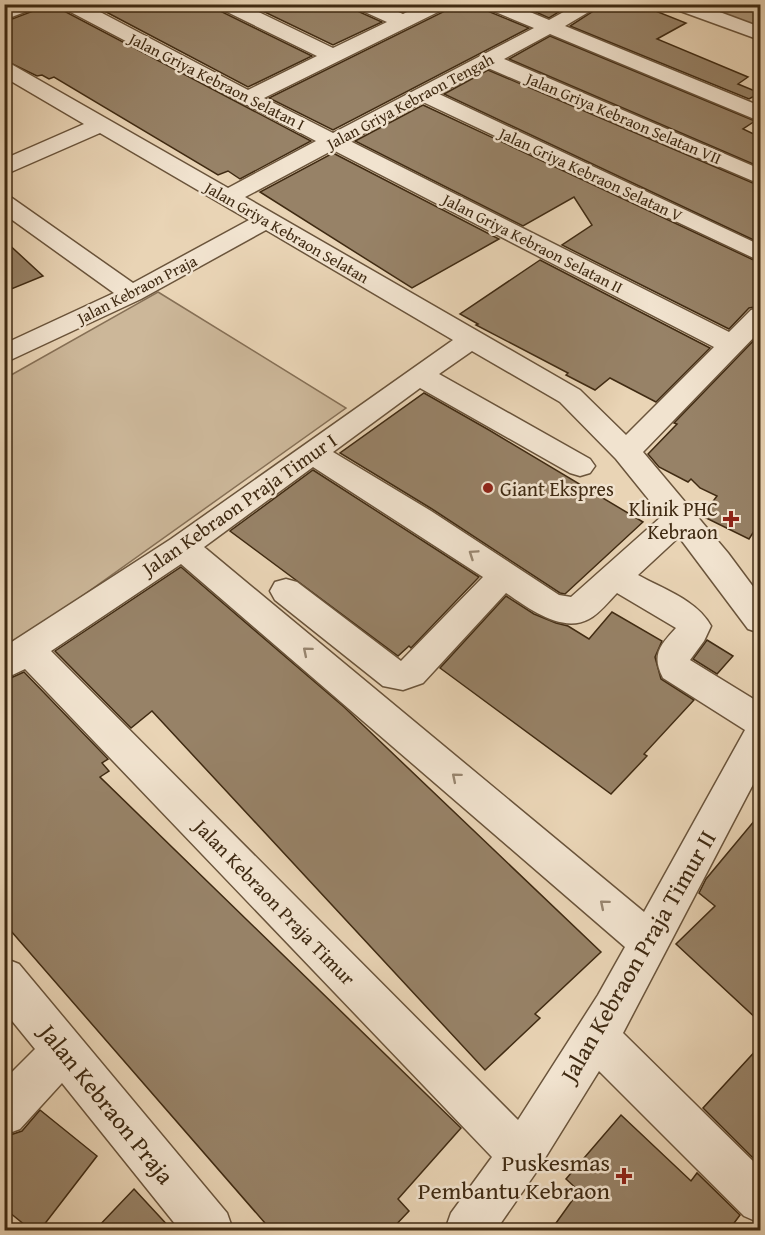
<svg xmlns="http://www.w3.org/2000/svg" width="765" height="1235" viewBox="0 0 765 1235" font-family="'Gentium Book Plus',serif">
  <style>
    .green { fill: #ccb799; stroke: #867056; stroke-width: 1.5 }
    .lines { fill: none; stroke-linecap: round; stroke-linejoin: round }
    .river { fill: #af9a7e; fill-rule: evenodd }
    .building { fill: #978267; stroke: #3f2a12; stroke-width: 1.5 }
    .minor-casing { stroke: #6a543b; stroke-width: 3 }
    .minor { fill: #f1e3cf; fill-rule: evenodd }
    .oneway { stroke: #988670 }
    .poi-dot { fill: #8f2418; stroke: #f1e3cf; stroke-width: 2 }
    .labels { text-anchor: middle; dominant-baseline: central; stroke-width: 5; stroke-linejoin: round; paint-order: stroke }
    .far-street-label { font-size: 16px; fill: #3f2a12; stroke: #f1e3cf }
    .poi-label { font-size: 20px; fill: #3f2a12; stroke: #f1e3cf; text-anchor: start }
    .street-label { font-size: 20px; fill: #3f2a12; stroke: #f1e3cf }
    .near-street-label { font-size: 24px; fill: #3f2a12; stroke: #f1e3cf }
    .near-poi-label { font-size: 24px; fill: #3f2a12; stroke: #f1e3cf; text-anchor: end }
  </style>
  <rect width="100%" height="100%" fill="#e9d4b5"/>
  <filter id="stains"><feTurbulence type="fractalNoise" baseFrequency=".00333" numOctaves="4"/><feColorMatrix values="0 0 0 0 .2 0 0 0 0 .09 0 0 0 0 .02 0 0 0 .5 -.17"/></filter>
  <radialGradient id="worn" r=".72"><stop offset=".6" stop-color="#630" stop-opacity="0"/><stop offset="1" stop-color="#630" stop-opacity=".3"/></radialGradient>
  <path class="green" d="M158,292L346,408L5,651L4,379Z"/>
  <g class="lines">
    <path class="river" d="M697,4H744L760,11V32L701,11Z"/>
  </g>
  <g class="building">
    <path d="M39,4H59L62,10L311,141L240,179L228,171L218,175L54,77L49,79L42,75L37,76L4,60V22L36,10Z"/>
    <path d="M91,4H215L218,10L312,56L248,87Z"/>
    <path d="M248,4H352L355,10L382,22L333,45Z"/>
    <path d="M450,4H482L485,10L529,28L333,130L269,98L447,10Z"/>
    <path d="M518,4H572L549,18Z"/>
    <path d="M604,4H638L686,23L657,39L748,77L738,84L760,93L749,99L570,26Z"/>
    <path d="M550,36L755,121L743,129L760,137V167L509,59Z"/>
    <path d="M488,70L760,186V243L444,94Z"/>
    <path d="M423,105L760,263V306L749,308L729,329L562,245L592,225L574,197L523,226L355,141Z"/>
    <path d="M333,153L499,239L412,288L260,192Z"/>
    <path d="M4,240L43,276L4,292Z"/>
    <path d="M540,260L710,348L656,402L610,378L595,390L566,375L568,373L476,325L478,324L460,314Z"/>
    <path d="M760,334V522L749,539L702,516L717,496L700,488L691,479L688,482L659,467L648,454L677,424L674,423Z"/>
    <path d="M424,393L489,430L643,522L565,594L560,593L432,509L340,453Z"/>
    <path d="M313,470L479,577L411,648L409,646L398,656L230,531Z"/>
    <path d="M181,567L344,707L601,952L535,1014L540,1018L485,1070L152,711L131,728L55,651Z"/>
    <path d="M506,596L534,614L556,623L568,626L589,639L612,612L662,641L655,657L661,679L694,700L644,754L647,756L611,794L440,668Z"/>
    <path d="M707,640L733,656L717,674L693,659Z"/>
    <path d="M24,672L108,759L102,763L109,771L100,777L461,1128L398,1199L409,1211L391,1230H271L4,923V681Z"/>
    <path d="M760,814V1022L676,944L715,906L699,893L706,879Z"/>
    <path d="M760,1046V1165L703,1108Z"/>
    <path d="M40,1110L97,1156L40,1230H31L4,1208V1137L22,1131Z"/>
    <path d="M621,1115L691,1181L697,1173L740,1215L729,1230H551L579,1191L566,1179Z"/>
    <path d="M134,1189L172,1230H95Z"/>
  </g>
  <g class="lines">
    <defs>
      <g id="minor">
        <path d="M10,4H37L35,8L4,20V7Z"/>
        <path d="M61,4H85L248,90L317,56L219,8L217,4H242L333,48L387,22L356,8L354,4H380L403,14L423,4H448L446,8L264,98L333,133L534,28L486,8L484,4H511L549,20L578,4H602L565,26L760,106V119L752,118L550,34L504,59L760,169V184L488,68L439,94L760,245V261L423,102L350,141L729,332L751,310L760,308V331L643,452L728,553L760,596V633L748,629L679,537L638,575C663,589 697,600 711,626L704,641L690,660L760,703V771L623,1033L760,1168V1223L744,1216L599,1071L537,1171L496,1230H445L451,1213L492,1157L25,669L4,679V647L171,539L453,340L266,230L141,299L4,363V344L114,293L4,214V196L12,198L133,283L249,220L100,133L4,175V159L84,124L4,77V62L11,64L228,188L316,141L63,8ZM333,150L714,347L626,435L580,390L245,197ZM472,351L560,402L616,459L662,516L571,597L559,595L431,511L333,452L420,388L570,473L580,476L590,473L595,466L590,459L439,374ZM313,467L483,577L401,661L297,582L286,579L275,582L270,591L275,600L383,686L403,690L423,683L506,593C528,608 562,634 589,619C599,614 609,601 617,593L676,628C660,645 651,655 663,678L745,730L644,912L204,547ZM181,564L625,947L598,995L518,1120L51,651Z"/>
        <path d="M670,4H698L760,27V40L672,8Z"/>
        <path d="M4,958L19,964L227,1213L233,1230H180L62,1083L20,1129L4,1135V1080L35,1049L4,1011Z"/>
      </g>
    </defs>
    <use href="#minor" class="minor-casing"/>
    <use href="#minor" class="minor"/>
  </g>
  <defs><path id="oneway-chevron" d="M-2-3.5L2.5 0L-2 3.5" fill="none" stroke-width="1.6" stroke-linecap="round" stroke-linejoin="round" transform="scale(1.5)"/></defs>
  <g class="oneway">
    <use href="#oneway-chevron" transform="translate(473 554) rotate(-146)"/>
    <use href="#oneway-chevron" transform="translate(307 651) rotate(-140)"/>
    <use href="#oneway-chevron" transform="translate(456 777) rotate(-140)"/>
    <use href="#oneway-chevron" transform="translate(604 904) rotate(-140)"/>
  </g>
  <g class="poi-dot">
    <circle cx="488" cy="488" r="6"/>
    <path d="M728 510h6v6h6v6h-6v6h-6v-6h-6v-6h6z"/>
    <path d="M621 1167h6v6h6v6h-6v6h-6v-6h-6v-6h6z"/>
  </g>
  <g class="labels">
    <g class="far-street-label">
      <text transform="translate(217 81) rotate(27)">Jalan Griya Kebraon Selatan I</text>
      <text transform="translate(410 101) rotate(-28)">Jalan Griya Kebraon Tengah</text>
      <text transform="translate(624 118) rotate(23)">Jalan Griya Kebraon Selatan VII</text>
      <text transform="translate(591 174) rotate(25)">Jalan Griya Kebraon Selatan V</text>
      <text transform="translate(287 232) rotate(30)">Jalan Griya Kebraon Selatan</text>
      <text transform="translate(533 243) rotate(27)">Jalan Griya Kebraon Selatan II</text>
      <text transform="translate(137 289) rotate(-27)">Jalan Kebraon Praja</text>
    </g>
    <g class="poi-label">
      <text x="500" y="488">Giant Ekspres</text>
      <text x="718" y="508" text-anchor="end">Klinik PHC<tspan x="718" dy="23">Kebraon</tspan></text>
    </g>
    <g class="street-label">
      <text transform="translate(239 504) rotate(-35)">Jalan Kebraon Praja Timur I</text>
      <text transform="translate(275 902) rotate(46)">Jalan Kebraon Praja Timur</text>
    </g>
    <g class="near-street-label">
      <text transform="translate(638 956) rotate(-60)">Jalan Kebraon Praja Timur II</text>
      <text transform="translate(107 1104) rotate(51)">Jalan Kebraon Praja</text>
    </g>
    <g class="near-poi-label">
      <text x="610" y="1162">Puskesmas<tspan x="610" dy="28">Pembantu Kebraon</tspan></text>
    </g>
  </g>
  <rect width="765" height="1235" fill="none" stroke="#e9d4b5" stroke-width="24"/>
  <rect x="6" y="6" width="753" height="1223" fill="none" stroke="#3f2a12" stroke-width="3"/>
  <rect x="12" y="12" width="741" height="1211" fill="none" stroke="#3f2a12" stroke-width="1.5"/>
  <rect width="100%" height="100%" filter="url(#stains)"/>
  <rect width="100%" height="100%" fill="url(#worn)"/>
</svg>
